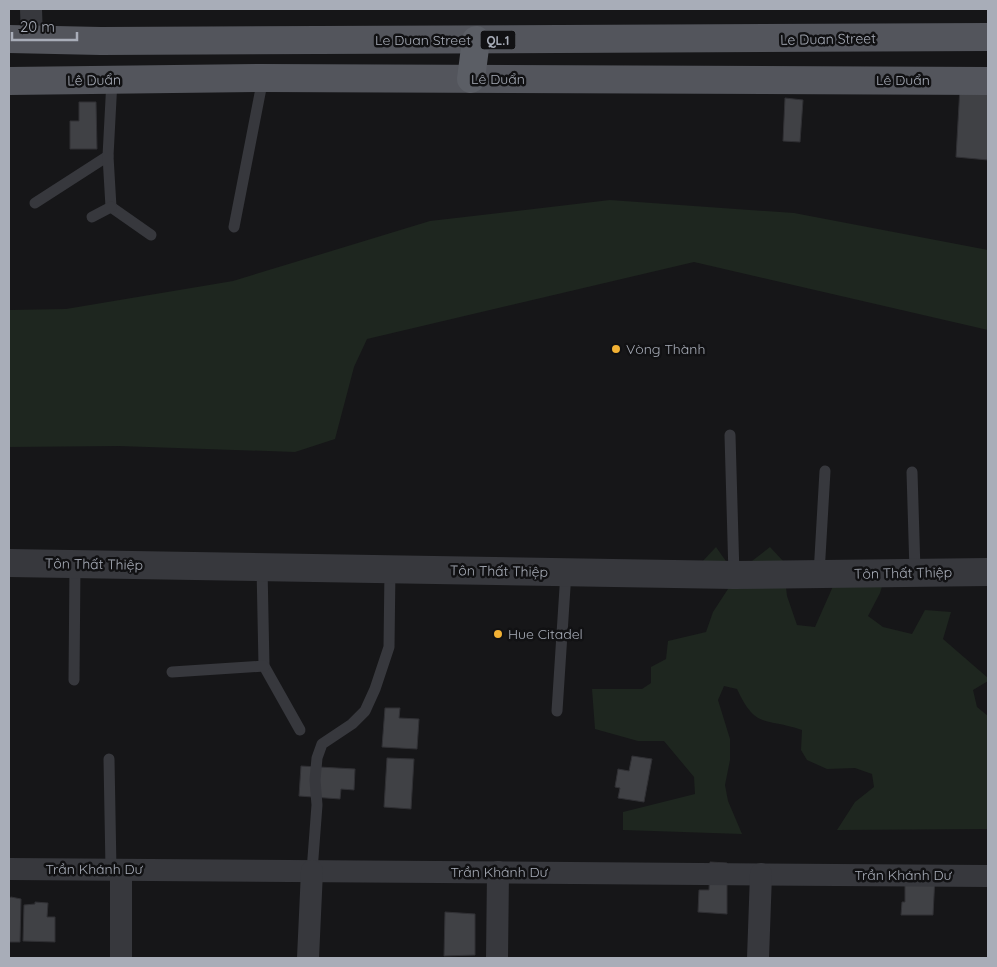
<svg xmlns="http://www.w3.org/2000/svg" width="997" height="967" viewBox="0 0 997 967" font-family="Quicksand,sans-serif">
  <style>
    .green { fill: #1e261f }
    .building { fill: #404145; stroke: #303034 }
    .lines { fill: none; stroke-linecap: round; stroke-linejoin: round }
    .service { stroke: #37383d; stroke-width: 11 }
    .minor { stroke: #37383d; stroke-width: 22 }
    .tertiary { stroke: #37383d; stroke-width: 28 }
    .primary { stroke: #53555c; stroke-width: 28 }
    .trunk { stroke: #5b5e65; stroke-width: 28 }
    .poi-dot { fill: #f2b134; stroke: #111113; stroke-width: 2 }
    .labels { text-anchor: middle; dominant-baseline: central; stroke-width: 5; stroke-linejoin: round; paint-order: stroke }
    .shield { fill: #111113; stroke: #7b7e86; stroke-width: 1 }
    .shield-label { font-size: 12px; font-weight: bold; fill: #a8adb8 }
    .street-label { font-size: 14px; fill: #a8adb8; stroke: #111113 }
    .poi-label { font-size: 14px; fill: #a8adb8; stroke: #111113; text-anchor: start }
  </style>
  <rect width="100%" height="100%" fill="#161618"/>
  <g class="green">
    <path d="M610,200L794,213L988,250V330L694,262L367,339L354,367L335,439L295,452L119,446L9,447V310L66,309L233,281L430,221Z"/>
    <path d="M716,547L735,574L770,547L783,561L787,596L797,625L815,627L834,584L888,566L880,593L868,616L883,627L912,634L925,610L951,612L943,639L988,678V681L973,690L977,707L988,716V829L837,830L855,802L874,787L872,774L855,768L827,769L807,760L801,750L802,730C765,717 756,730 737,689L724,686L718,700L730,739V760L725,785L728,801L742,834L623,830V812L695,794L694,777L664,741H638L595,729L592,689H642L651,683V667L666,659L668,641L706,632L713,612L728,589L725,569L701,563Z"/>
  </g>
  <g class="building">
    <path d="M960,87L988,89V160L956,157Z"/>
    <path d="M785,98L803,100L800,142L783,141Z"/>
    <path d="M79,102H96L97,149H70V121H79Z"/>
    <path d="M385,708H400L399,718L419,719L417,749L382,747Z"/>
    <path d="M632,756L652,759L644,802L618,798L620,788L615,787L618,769L629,771Z"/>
    <path d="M387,758L414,759L411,809L384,807Z"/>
    <path d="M301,766L355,769L354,790L341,789L340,799L299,796Z"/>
    <path d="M710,862L727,863V914L698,912L699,890H709Z"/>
    <path d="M905,876H935L933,915H901L902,902H905Z"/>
    <path d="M11,897L21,899L20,942H9V898Z"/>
    <path d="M35,902L48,903L47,917H55V942L23,941L24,905L35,904Z"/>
    <path d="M445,912L475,914V955L444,956Z"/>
  </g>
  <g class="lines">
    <g class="service">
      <path d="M35,203L108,156"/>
      <path d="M111,207L108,156L112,80"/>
      <path d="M111,207L151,235"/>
      <path d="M92,217L111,207"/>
      <path d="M234,227L263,78"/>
      <path d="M730,435L734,575"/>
      <path d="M912,472L915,571"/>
      <path d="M262,567L264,666L300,730"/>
      <path d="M819,574L825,471"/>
      <path d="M172,672L264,666"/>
      <path d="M74,680L75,564"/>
      <path d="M557,711L566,572"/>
      <path d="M109,759L111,869"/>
      <path d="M312,871L317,805L315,780L317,758L322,744L352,724L365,711L375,689L389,647L390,569"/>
    </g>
    <g class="minor">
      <path d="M31,9L32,38"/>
      <path d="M9,869L988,876"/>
      <path d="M121,958V870"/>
      <path d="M308,958L312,871"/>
      <path d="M497,958L498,872"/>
      <path d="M758,958L761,874"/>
    </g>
    <path class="tertiary" d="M9,563L734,575L988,572"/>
    <g class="primary">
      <path d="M9,39L101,41L988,37"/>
      <path d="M9,81L263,78L988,81"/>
    </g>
    <path class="trunk" d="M471,79L476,40"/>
  </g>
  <g class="poi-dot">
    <circle cx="616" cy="349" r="5"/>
    <circle cx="498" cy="634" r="5"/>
  </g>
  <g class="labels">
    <rect class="shield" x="480.5" y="30.5" width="35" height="19" rx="4"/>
    <g class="shield-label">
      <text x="498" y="40">QL.1</text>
    </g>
    <g class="street-label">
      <text transform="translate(828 39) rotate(-1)">Le Duan Street</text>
      <text x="423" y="40">Le Duan Street</text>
      <text x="498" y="79">Lê Duẩn</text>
      <text transform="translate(94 80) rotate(-1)">Lê Duẩn</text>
      <text x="903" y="80">Lê Duẩn</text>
      <text transform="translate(94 564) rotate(1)">Tôn Thất Thiệp</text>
      <text transform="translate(499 571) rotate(1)">Tôn Thất Thiệp</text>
      <text transform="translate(903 573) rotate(-1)">Tôn Thất Thiệp</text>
      <text x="94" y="869">Trần Khánh Dư</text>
      <text x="499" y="872">Trần Khánh Dư</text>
      <text x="903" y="875">Trần Khánh Dư</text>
    </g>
    <g class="poi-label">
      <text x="626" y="349">Vòng Thành</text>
      <text x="508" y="634">Hue Citadel</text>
    </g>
  </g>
  <rect width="997" height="967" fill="none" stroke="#a8adb8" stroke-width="20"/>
  <path d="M12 32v8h65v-8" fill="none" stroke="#a8adb8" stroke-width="2.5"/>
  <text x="20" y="32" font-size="15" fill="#a8adb8" stroke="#111113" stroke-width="4" paint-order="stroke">20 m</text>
</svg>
